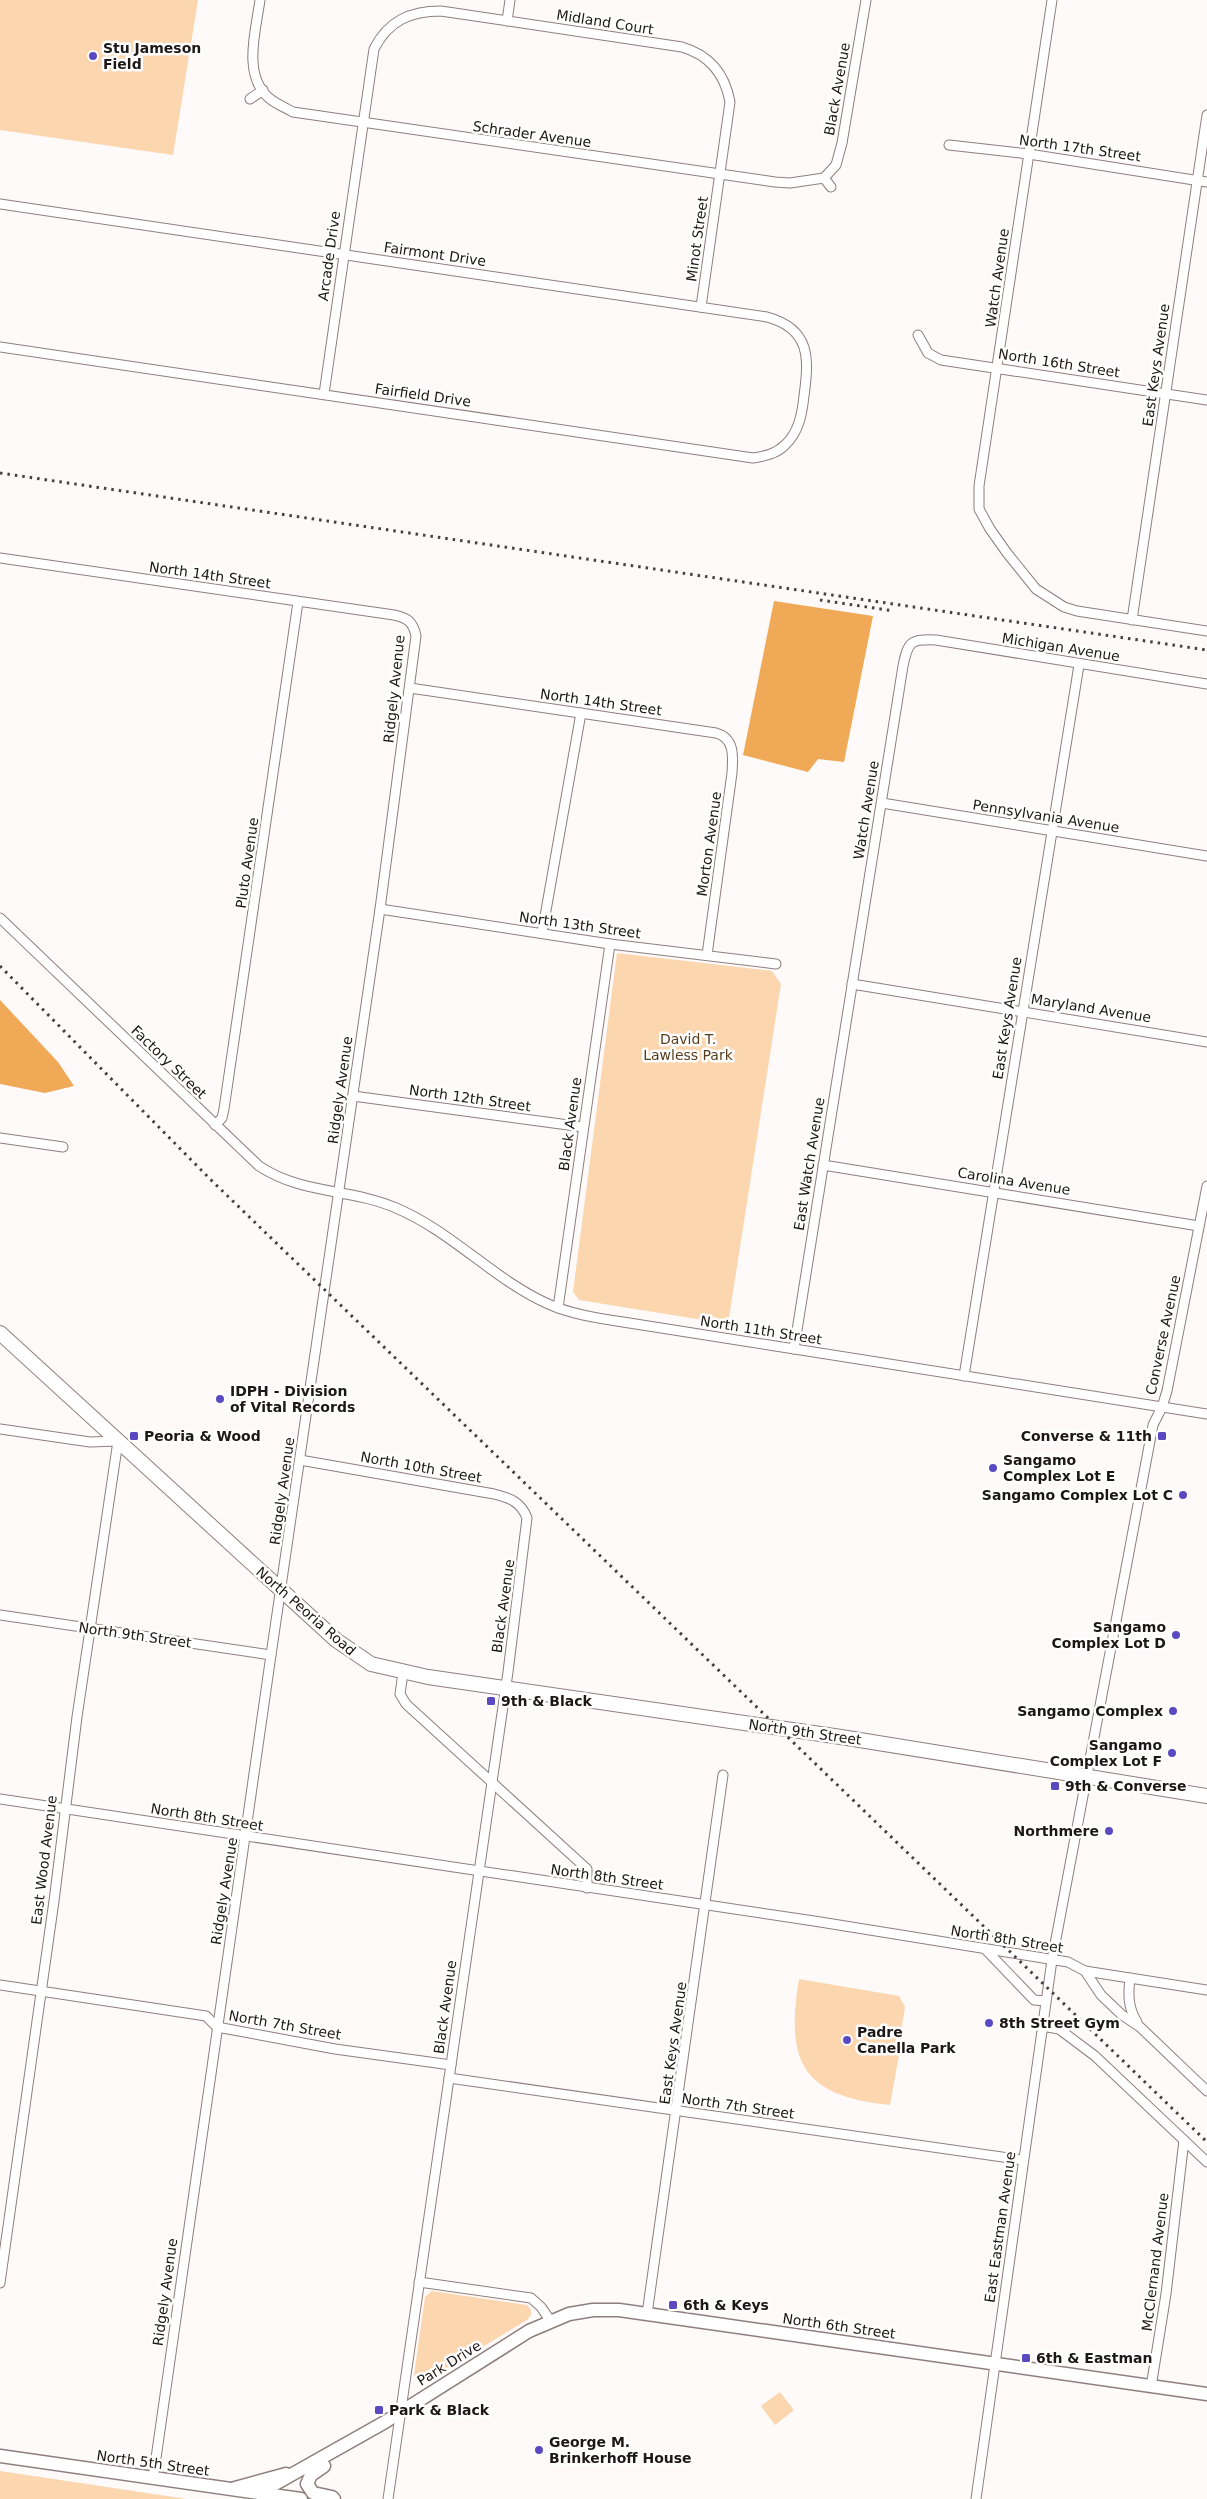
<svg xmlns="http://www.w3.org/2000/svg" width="1207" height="2499" viewBox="0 0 1207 2499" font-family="'DejaVu Sans',sans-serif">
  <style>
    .green { fill: #fbd6af }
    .forest { fill: #f0a957 }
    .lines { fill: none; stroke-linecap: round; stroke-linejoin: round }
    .minor-casing { stroke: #8e7f7d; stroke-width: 11 }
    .secondary-casing { stroke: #8e7f7d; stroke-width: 15 }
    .primary-casing { stroke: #8e7f7d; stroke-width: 16 }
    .minor { stroke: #fff; stroke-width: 9 }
    .secondary { stroke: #fff; stroke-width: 12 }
    .primary { stroke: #fff; stroke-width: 14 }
    .rail { stroke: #46403f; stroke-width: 3; stroke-dasharray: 2.5 5; stroke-linecap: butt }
    .poi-dot { fill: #5b49c1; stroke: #fff; stroke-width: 2 }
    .labels { text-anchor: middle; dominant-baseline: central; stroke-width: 5; stroke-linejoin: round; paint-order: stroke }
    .street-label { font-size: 14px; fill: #1d1716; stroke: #fff }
    .poi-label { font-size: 14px; font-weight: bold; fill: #1d1716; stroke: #fff; text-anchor: start }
    .park-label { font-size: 14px; fill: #593c1a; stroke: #fff }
  </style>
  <rect width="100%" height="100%" fill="#fdfaf9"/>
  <g class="green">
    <path d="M0,0H198L173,155L0,130Z"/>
    <path d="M617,953L772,971L781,984L728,1324L579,1300L573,1292Z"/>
    <path d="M799,1979L899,1996L905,2007L899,2043L901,2044L890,2105C803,2096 785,2063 799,1979Z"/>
    <path d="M432,2291L527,2305L531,2310V2315L527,2320L421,2384L416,2380L414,2375L425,2297Z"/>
    <path d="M780,2392L794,2410L775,2425L761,2406Z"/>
    <path d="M0,2471L187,2499H0Z"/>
  </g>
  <g class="forest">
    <path d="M774,601L873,616L844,762L818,759L808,772L743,755Z"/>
    <path d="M0,1000L58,1062L74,1086L45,1093L0,1084Z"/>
  </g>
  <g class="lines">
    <defs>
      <g id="minor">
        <path d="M260,0C256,30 242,75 269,98C276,104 286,108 293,112L775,182L790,183L824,178"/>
        <path d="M1052,0L979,486V509L990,529L1007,553L1036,589L1064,607L1077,611L1207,631"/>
        <path d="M507,21L510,0"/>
        <path d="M250,99L263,90"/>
        <path d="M949,145L1029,154L1207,182"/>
        <path d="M824,178L836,165L842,143L866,0"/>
        <path d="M824,178L831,187"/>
        <path d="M0,204L767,317C811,329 809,359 804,396C802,414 799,432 785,445C776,454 765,456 753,458L0,347"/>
        <path d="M918,335L928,353L941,360L1207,400"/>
        <path d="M324,394L374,49C388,21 410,11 441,11L682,47C709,55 725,74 730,102L701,307"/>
        <path d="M0,558L394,615C408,618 413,622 416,636L380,909L271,1655L153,2479"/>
        <path d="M1132,620L1207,115"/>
        <path d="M410,688L716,733C735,738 733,757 732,773L707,955"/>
        <path d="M882,803L1207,856"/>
        <path d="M380,909L610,944L776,964"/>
        <path d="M0,918L259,1166C303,1195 350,1188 396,1208C451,1231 492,1278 546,1303C570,1314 596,1318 623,1322L1207,1414"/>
        <path d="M542,933L581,713"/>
        <path d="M852,984L1207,1042"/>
        <path d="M353,1096L583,1127"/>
        <path d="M215,1125L222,1118L224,1109L298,602"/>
        <path d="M0,1138L63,1147"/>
        <path d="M823,1165L1199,1226"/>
        <path d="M558,1308L610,944"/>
        <path d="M794,1349L903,666C908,641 911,639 936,640L1207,684"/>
        <path d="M964,1376L1079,665"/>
        <path d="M0,1429L90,1442L118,1441L77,1717L54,1901L0,2283"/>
        <path d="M300,1460L494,1494C510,1498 521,1502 527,1518L508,1672L388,2499"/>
        <path d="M0,1615L271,1655"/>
        <path d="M403,1673L400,1694L406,1704L587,1869V1888"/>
        <path d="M0,1799L814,1921L1068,1962L1085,1971L1207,1990"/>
        <path d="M986,1950L1034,2000L1045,2001"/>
        <path d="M1085,1971L1101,1995L1122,2015L1140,2027L1207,2091"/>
        <path d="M1130,1978C1128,1995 1128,2008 1137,2022"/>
        <path d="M0,1985L206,2016L217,2027L335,2049L451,2065"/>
        <path d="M1042,2026L1059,2029L1095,2056L1207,2162"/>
        <path d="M449,2078L1023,2160"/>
        <path d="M419,2282L531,2298L541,2307L550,2320"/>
        <path d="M647,2314L723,1775"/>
        <path d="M1151,2387L1166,2294L1184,2140"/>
        <path d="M976,2499L1052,1960L1153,1425L1162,1407L1167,1391L1207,1186"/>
      </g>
      <g id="secondary">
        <path d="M0,2456L301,2499"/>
        <path d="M324,2466L311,2475L307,2484L313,2493L332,2497L334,2499"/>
        <path d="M235,2488L286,2474"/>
        <path d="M259,2493L385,2422L529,2331L569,2314L593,2310H619L1207,2394"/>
      </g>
      <path id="primary" d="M0,1333L336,1640L371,1664L428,1677L841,1737L1207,1796"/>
    </defs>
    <use href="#minor" class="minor-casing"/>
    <use href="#secondary" class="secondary-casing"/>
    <use href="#primary" class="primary-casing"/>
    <use href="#minor" class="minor"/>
    <use href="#secondary" class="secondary"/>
    <use href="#primary" class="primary"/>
    <g class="rail">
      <path d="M0,473L1207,650"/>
      <path d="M820,600L894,611"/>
      <path d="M0,966L210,1179L1207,2142"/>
    </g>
  </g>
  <g class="poi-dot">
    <circle cx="93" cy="56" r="5"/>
    <circle cx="220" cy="1399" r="5"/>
    <rect x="129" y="1431" width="10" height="10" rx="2.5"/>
    <rect x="1157" y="1431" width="10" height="10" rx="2.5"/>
    <circle cx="993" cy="1468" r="5"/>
    <circle cx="1183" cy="1495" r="5"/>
    <circle cx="1176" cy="1635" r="5"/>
    <rect x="486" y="1696" width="10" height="10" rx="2.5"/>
    <circle cx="1173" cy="1711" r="5"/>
    <circle cx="1172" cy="1753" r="5"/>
    <rect x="1050" y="1781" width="10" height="10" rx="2.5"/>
    <circle cx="1109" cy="1831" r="5"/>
    <circle cx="989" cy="2023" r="5"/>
    <circle cx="847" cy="2040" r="5"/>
    <rect x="668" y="2300" width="10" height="10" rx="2.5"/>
    <rect x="1021" y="2353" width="10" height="10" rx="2.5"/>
    <rect x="374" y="2405" width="10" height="10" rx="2.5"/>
    <circle cx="539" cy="2450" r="5"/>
  </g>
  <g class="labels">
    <g class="street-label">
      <text transform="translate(605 22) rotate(9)">Midland Court</text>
      <text transform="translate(837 89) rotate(-80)">Black Avenue</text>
      <text transform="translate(532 134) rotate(8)">Schrader Avenue</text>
      <text transform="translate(1080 148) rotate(8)">North 17th Street</text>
      <text transform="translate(697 239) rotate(-82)">Minot Street</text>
      <text transform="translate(435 254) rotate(8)">Fairmont Drive</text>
      <text transform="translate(329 256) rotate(-82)">Arcade Drive</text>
      <text transform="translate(997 278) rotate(-82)">Watch Avenue</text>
      <text transform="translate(1059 363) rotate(9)">North 16th Street</text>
      <text transform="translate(1156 365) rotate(-82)">East Keys Avenue</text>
      <text transform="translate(423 395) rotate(8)">Fairfield Drive</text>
      <text transform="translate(210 575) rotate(8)">North 14th Street</text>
      <text transform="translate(1061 647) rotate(9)">Michigan Avenue</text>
      <text transform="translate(394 689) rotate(-84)">Ridgely Avenue</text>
      <text transform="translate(601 702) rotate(8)">North 14th Street</text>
      <text transform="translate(866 810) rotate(-81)">Watch Avenue</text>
      <text transform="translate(1046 816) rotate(9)">Pennsylvania Avenue</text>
      <text transform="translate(709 844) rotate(-82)">Morton Avenue</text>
      <text transform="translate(247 863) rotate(-82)">Pluto Avenue</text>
      <text transform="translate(580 925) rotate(8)">North 13th Street</text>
      <text transform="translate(1091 1008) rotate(9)">Maryland Avenue</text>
      <text transform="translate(1007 1018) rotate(-81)">East Keys Avenue</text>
      <text transform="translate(169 1062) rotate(44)">Factory Street</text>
      <text transform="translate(340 1090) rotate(-82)">Ridgely Avenue</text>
      <text transform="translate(470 1098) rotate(8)">North 12th Street</text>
      <text transform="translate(570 1124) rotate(-82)">Black Avenue</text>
      <text transform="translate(809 1164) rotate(-81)">East Watch Avenue</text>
      <text transform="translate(1014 1181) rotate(9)">Carolina Avenue</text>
      <text transform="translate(761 1330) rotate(9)">North 11th Street</text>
      <text transform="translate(1163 1335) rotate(-78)">Converse Avenue</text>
      <text transform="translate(421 1467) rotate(10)">North 10th Street</text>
      <text transform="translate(282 1491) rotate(-82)">Ridgely Avenue</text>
      <text transform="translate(503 1606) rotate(-82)">Black Avenue</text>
      <text transform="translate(306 1611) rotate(41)">North Peoria Road</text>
      <text transform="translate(135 1635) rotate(8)">North 9th Street</text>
      <text transform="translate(805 1732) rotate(8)">North 9th Street</text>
      <text transform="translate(207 1817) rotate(9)">North 8th Street</text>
      <text transform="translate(44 1860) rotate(-83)">East Wood Avenue</text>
      <text transform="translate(607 1877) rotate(8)">North 8th Street</text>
      <text transform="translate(224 1891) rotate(-81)">Ridgely Avenue</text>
      <text transform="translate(1007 1939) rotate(9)">North 8th Street</text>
      <text transform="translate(445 2007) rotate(-82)">Black Avenue</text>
      <text transform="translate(285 2025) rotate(10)">North 7th Street</text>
      <text transform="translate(673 2043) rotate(-82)">East Keys Avenue</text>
      <text transform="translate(738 2106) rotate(8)">North 7th Street</text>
      <text transform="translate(1000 2227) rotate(-82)">East Eastman Avenue</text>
      <text transform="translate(1155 2262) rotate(-83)">McClernand Avenue</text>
      <text transform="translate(165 2292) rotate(-82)">Ridgely Avenue</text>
      <text transform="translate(839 2326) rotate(8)">North 6th Street</text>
      <text transform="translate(449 2363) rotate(-32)">Park Drive</text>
      <text transform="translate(153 2463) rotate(8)">North 5th Street</text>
    </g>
    <g class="poi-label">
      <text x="103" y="48">Stu Jameson<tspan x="103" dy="16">Field</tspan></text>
      <text x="230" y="1391">IDPH - Division<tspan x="230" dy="16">of Vital Records</tspan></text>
      <text x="144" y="1436">Peoria &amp; Wood</text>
      <text x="1152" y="1436" text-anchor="end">Converse &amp; 11th</text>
      <text x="1003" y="1460">Sangamo<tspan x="1003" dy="16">Complex Lot E</tspan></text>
      <text x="1173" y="1495" text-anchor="end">Sangamo Complex Lot C</text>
      <text x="1166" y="1627" text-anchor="end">Sangamo<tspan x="1166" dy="16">Complex Lot D</tspan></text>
      <text x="501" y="1701">9th &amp; Black</text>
      <text x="1163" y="1711" text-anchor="end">Sangamo Complex</text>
      <text x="1162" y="1745" text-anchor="end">Sangamo<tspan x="1162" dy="16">Complex Lot F</tspan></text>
      <text x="1065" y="1786">9th &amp; Converse</text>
      <text x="1099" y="1831" text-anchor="end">Northmere</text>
      <text x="999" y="2023">8th Street Gym</text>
      <text x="857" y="2032">Padre<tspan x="857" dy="16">Canella Park</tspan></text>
      <text x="683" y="2305">6th &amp; Keys</text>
      <text x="1036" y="2358">6th &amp; Eastman</text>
      <text x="389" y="2410">Park &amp; Black</text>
      <text x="549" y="2442">George M.<tspan x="549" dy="16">Brinkerhoff House</tspan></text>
    </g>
    <g class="park-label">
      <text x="688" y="1039">David T.<tspan x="688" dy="16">Lawless Park</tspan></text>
    </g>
  </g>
</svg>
